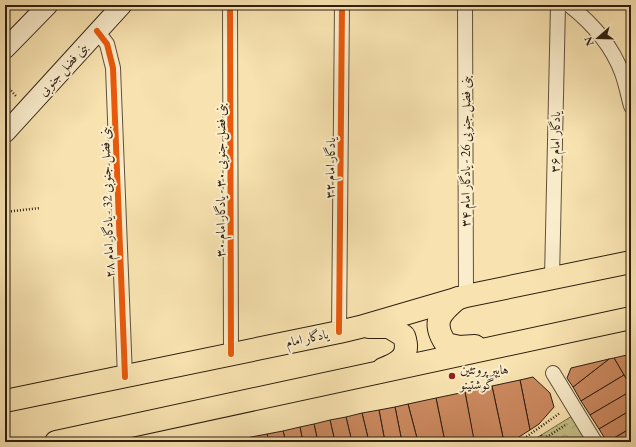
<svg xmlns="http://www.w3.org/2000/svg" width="636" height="447" viewBox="0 0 636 447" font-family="'EB Garamond',Amiri,serif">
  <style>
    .park { fill: url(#park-crowns); stroke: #79704c }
    .building { fill: #cc895f; stroke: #2e1f12 }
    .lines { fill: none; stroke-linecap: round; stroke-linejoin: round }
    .minor-casing { stroke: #60503a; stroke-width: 16 }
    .secondary-casing { stroke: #2e1f12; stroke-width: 21 }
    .primary-casing { stroke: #2e1f12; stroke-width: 24 }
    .path { stroke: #2e1f12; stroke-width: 2.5; stroke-dasharray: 1 2; stroke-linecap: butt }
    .minor { stroke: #faedcc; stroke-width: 14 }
    .secondary { stroke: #faedcc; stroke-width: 19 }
    .primary { stroke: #f8e3b0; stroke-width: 22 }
    .cycleway-casing { stroke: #faedcc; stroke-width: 8 }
    .cycleway { stroke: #e8590c; stroke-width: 6 }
    .poi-dot { fill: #8f2418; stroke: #faedcc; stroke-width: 1.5 }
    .labels { text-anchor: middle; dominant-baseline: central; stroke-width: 4; stroke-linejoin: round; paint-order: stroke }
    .street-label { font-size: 13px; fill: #2e1f12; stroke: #faedcc }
    .poi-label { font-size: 13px; fill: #2e1f12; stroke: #faedcc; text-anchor: start }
  </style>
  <defs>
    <pattern id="park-crowns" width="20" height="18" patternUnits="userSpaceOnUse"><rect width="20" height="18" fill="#c4c187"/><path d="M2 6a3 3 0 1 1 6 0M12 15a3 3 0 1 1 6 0" fill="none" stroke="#a9a574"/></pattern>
  </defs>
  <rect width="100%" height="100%" fill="#f8e3b0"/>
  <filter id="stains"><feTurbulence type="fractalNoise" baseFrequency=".005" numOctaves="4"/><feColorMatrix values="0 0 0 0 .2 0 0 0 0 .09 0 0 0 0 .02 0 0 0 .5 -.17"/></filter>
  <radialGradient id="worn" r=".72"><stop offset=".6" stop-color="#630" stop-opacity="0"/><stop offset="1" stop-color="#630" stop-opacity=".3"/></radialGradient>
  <path class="park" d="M572,416L587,442H530Z"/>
  <g class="building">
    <path d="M631,354V387L614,358Z"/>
    <path d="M614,358L624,375L581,401L573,387L609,359Z"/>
    <path d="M609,359L573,387L567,378L571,368Z"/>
    <path d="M624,375L631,387V391L590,415L581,401Z"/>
    <path d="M533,377L550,393L554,407L539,424L530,430L520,380Z"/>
    <path d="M520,380L530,430L511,442H504L492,386Z"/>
    <path d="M492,386L504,442H474L465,392Z"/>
    <path d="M631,391V410L599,429L590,415Z"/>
    <path d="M465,392L474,440L466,442H445L436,398Z"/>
    <path d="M436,398L445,442H418L408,404Z"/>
    <path d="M408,404L418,442H402L395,407Z"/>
    <path d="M395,407L402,442H385L379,410Z"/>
    <path d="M379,410L385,442H369L362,413Z"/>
    <path d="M631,410V428L607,442L599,429Z"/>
    <path d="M362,413L369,442H352L346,417Z"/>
    <path d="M346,417L352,442H335L330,420Z"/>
    <path d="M330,420L335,442H318L314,424Z"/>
    <path d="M314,424L318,442H303L300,427Z"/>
    <path d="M300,427L303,442H286L283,431Z"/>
    <path d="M631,428V442H608Z"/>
    <path d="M283,431L286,442H269L267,434Z"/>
    <path d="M267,434L269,442H252L251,437Z"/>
    <path d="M251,437L252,442H235V441Z"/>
  </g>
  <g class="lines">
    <defs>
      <g id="minor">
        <path d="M230,5L231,354"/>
        <path d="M465,5L466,296"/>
        <path d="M569,5C592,23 612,46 622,73C626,84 628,95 631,106"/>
        <path d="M97,31L107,44L113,68L125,377"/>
        <path d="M552,278L558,5"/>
        <path d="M339,332L342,5"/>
        <path d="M553,373L595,442"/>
      </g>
      <g id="secondary">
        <path d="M5,49L48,5"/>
        <path d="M5,133L122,5"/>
      </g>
      <g id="primary">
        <path d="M458,298C440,313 431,322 446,344L459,347L475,346"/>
        <path d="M369,327H389L404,336C411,356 399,363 383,369"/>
        <path d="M5,401L339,332L360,327L466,296L631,262"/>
        <path d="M56,442L631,318"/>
      </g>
    </defs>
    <use href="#minor" class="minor-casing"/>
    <use href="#secondary" class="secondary-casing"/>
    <use href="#primary" class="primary-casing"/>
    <g class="path">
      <path d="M5,84L16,96"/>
      <path d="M5,212L40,208"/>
      <path d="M541,435L545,442"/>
      <path d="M519,442L560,413"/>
      <path d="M539,442L567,424"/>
    </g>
    <use href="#minor" class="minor"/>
    <use href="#secondary" class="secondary"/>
    <use href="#primary" class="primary"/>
    <defs>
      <g id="cycleway">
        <path d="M230,5L231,354"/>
        <path d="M97,31L107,44L113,68L125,377"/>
        <path d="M339,332L342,5"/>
      </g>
    </defs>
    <use href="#cycleway" class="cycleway-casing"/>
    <use href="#cycleway" class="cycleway"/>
  </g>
  <circle class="poi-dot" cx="452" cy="376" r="4"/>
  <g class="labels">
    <g class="street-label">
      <text transform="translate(63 69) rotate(-48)">بنی فضل جنوبی</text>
      <text transform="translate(555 142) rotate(-89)">یادگار امام ۳۶</text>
      <text transform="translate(465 151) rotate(-90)">بنی فضل جنوبی 26 - یادگار امام ۳۴</text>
      <text transform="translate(330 168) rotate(-89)">یادگار امام ۳۲</text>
      <text transform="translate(220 180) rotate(-90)">بنی فضل جنوبی ۳۰ - یادگار امام ۳۰</text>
      <text transform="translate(107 202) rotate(-92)">بنی فضل جنوبی 32 - یادگار امام ۲۸</text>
      <text transform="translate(307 338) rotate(-12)">یادگار امام</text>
    </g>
    <g class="poi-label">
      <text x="460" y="369">هایپر پروتئین<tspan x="460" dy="15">گوشتینو</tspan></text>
    </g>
  </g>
  <rect width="636" height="447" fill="none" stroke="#f8e3b0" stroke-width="20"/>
  <rect x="6" y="6" width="624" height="435" fill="none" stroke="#2e1f12" stroke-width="2"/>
  <rect x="10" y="10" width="616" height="427" fill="none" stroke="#2e1f12"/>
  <g transform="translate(598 38) rotate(250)" stroke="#faedcc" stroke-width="3" paint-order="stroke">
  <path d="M0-3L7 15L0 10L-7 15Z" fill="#2e1f12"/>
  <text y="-6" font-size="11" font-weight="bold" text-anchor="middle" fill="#2e1f12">N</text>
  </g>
  <rect width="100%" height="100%" filter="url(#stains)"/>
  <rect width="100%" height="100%" fill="url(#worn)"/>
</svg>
